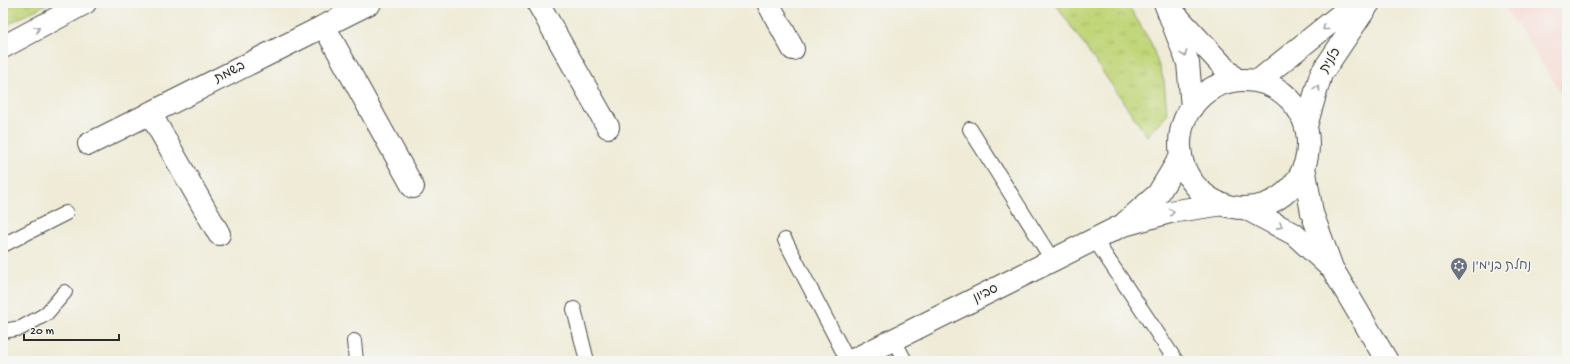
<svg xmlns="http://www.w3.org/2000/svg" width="1570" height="364" viewBox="0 0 1570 364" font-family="'Gochi Hand','Playpen Sans Hebrew',sans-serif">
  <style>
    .built { fill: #f7d0c9 }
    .grass { fill: url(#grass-tufts); stroke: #768052 }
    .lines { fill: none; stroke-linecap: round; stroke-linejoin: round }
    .service-casing { stroke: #484845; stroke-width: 16 }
    .minor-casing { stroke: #484845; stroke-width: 24 }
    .tertiary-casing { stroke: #484845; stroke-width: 24 }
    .service { stroke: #fff; stroke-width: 14 }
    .minor { stroke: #fff; stroke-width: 22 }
    .tertiary { stroke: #fff; stroke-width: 22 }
    .oneway { stroke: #a0a0a0 }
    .labels { text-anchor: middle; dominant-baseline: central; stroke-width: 3; stroke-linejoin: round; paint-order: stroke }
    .street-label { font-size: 13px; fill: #2b2b2b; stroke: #f6f6f2 }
    .worship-label { font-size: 13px; fill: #5b616d; stroke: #f6f6f2; text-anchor: start }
  </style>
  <defs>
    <pattern id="grass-tufts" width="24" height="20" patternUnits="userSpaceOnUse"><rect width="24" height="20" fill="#c1d579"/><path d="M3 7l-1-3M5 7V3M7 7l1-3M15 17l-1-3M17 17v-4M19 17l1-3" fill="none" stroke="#a6b769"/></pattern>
  </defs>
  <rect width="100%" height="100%" fill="#f6f6f2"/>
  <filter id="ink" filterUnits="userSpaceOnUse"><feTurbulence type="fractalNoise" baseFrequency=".025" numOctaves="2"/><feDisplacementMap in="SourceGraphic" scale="8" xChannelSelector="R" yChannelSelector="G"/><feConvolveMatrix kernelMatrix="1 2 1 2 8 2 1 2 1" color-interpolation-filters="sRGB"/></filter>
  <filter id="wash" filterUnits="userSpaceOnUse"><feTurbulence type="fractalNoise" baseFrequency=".012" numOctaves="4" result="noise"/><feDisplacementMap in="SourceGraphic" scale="16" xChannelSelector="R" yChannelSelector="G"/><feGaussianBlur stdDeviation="0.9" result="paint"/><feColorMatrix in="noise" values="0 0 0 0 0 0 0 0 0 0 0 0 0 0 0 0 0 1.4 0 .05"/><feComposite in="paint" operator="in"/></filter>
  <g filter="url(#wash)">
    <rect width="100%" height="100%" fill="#efebd7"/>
    <path class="built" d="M1502,3H1567V102Z"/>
    <g class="grass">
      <path d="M3,3H48L3,27Z"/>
      <path d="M1055,3H1127L1151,43L1164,81L1167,114L1147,136Z"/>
    </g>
  </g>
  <g filter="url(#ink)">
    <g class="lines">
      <defs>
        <g id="service">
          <path d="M970,129L1053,261"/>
          <path d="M785,240L848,361"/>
          <path d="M1095,240L1176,361"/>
          <path d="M3,245L66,213"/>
          <path d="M574,309L587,361"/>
          <path d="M3,331L21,328L46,314L65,292"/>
          <path d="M894,340L905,361"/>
          <path d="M354,341L356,361"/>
        </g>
        <g id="minor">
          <path d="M538,3L608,127"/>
          <path d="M768,3L793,49"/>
          <path d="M1165,3L1188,63L1192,107"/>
          <path d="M1173,12L1236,80"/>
          <path d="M324,26L413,187"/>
          <circle cx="1244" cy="144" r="64"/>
          <path d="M1258,81L1355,3"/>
          <path d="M150,113L219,234"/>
          <path d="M1306,126L1321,74L1369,3"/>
          <path d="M89,144L370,3"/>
          <path d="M1304,167L1312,213L1332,268L1387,361"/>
          <path d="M1245,208L1294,234L1329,266"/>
          <path d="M1126,222L1158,194L1181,156"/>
          <path d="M851,361L1121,226L1170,212L1223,204"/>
        </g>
        <path id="tertiary" d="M3,47L85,3"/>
      </defs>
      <use href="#service" class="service-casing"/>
      <use href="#minor" class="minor-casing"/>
      <use href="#tertiary" class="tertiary-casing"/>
      <use href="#service" class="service"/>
      <use href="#minor" class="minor"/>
      <use href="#tertiary" class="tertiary"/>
    </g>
    <defs><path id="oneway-chevron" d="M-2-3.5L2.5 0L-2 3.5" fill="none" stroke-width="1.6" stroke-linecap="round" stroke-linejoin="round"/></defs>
    <g class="oneway">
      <use href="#oneway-chevron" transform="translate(1325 28) rotate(141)"/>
      <use href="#oneway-chevron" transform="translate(37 29) rotate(-28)"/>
      <use href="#oneway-chevron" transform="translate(1184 54) rotate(69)"/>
      <use href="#oneway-chevron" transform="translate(1317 88) rotate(-74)"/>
      <use href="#oneway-chevron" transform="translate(1172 212) rotate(-11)"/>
      <use href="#oneway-chevron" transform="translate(1280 226) rotate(28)"/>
    </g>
  </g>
  <defs>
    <symbol id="synagogue-pin" viewBox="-11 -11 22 30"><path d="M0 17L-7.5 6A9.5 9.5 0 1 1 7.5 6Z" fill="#6b7280" stroke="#f6f6f2"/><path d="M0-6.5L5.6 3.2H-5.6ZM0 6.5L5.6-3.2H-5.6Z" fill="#fff"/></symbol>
  </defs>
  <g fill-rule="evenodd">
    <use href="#synagogue-pin" x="1449" y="256" width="20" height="27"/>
  </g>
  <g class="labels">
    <g class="street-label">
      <text transform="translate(1331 61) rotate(-57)">כלנית</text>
      <text transform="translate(230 73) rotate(-27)">בשמת</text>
      <text transform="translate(986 294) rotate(-26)">סביון</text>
    </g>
    <g class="worship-label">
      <text x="1472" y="266">נחלת בנימין</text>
    </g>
  </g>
  <rect width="1570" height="364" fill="none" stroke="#f6f6f2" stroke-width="16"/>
  <path d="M24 334v6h95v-6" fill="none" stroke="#2b2b2b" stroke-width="2"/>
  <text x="30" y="334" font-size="12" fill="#2b2b2b" stroke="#f6f6f2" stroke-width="3" paint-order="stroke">20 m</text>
</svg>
